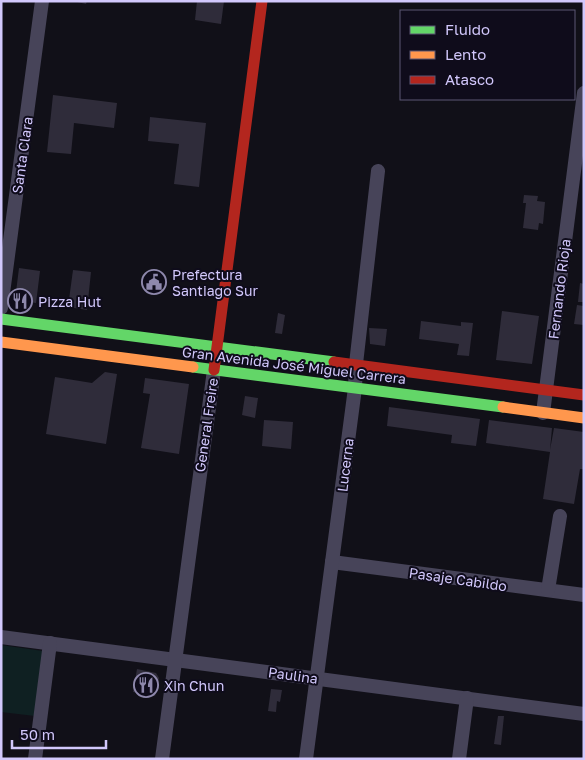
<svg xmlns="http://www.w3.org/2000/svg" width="585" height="760" viewBox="0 0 585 760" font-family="'Golos Text',sans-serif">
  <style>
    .green { fill: #0f2022 }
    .building { fill: #2f2c3a }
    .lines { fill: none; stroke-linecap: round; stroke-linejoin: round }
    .street { stroke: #474459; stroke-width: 14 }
    .fast { stroke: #63d668; stroke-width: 11 }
    .slow { stroke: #ff974d; stroke-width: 11 }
    .jam { stroke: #b3261e; stroke-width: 11 }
    .labels { text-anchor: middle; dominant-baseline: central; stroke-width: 4; stroke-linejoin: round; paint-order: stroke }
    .street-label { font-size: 14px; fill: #d2c8fc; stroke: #0f0c1b }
    .poi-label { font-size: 14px; fill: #d2c8fc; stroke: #0f0c1b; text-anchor: start }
  </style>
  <rect width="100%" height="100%" fill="#111018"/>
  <path class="green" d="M1,645L43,651L35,716L1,712Z"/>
  <g class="building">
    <path d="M73,1H87L86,4Z"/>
    <path d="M197,1H224L221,24L195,20Z"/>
    <path d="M53,95L117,103L114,128L74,123L71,154L47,152Z"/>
    <path d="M150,117L206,123L199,187L174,184L179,144L148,141Z"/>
    <path d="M524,195L538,196L537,201L545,202L543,224L539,223L538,230L523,228L526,203H523Z"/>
    <path d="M19,268L40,271L36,303L21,301L16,292Z"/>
    <path d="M73,270L91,272L87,310L68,307Z"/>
    <path d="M580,283L584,284V302H578Z"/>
    <path d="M577,305L584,306V325L574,324Z"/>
    <path d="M502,311L539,316L532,364L496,360Z"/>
    <path d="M278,313L285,315L282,334L275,333Z"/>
    <path d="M421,321L461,326V322L473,323L469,356L457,355L459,344L419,339Z"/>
    <path d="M369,328L387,329L385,346L370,344Z"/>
    <path d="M105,372L117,374L106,444L46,434L55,377L92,383Z"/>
    <path d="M145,378L189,384L179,454L141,448L150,394L143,393Z"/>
    <path d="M245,396L258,398L255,418L242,415Z"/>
    <path d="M389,407L480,419L476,446L451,443L452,435L387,426Z"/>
    <path d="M264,420L293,422L291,449L262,446Z"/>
    <path d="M489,420L552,428L550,450L554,428L584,432V469H580L574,504L543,499L550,452L486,443Z"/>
    <path d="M137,669L156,673L159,678L155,696L133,692Z"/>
    <path d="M271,689L282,690L280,702L277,701L276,712L268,711Z"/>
    <path d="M498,716H504L501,745L494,744Z"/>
  </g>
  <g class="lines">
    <g class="street">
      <path d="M1,308L42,1"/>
      <path d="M543,413L584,93"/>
      <path d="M332,562L584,595"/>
      <path d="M548,590L560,516"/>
      <path d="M1,637L584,714"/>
      <path d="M35,759L50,643"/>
      <path d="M162,759L214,370"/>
      <path d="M306,759L355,388L356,364L378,171"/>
      <path d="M459,759L467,698"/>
    </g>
    <g class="fast">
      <path d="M1,319L334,362"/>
      <path d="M193,367L503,407"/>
    </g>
    <g class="slow">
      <path d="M1,342L193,367"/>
      <path d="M503,407L584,418"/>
    </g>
    <g class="jam">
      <path d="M334,362L584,395"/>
      <path d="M214,370L262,1"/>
    </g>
  </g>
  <defs>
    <symbol id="civic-ring" viewBox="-11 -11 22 22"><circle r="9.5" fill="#0f0c1b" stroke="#8e88ac" stroke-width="1.5"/><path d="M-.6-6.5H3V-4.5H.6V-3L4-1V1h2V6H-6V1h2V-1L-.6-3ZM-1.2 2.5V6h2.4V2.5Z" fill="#8e88ac"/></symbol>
    <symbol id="restaurant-ring" viewBox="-11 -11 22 22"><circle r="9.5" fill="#0f0c1b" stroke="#8e88ac" stroke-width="1.5"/><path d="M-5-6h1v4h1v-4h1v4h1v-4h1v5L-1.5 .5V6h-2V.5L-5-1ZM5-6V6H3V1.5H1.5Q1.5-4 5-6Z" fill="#8e88ac"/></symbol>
  </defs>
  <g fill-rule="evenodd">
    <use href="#civic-ring" x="140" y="268" width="28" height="28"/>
    <use href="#restaurant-ring" x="6" y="287" width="28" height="28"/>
    <use href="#restaurant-ring" x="132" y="671" width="28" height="28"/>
  </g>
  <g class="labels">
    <g class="street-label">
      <text transform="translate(22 155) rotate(-82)">Santa Clara</text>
      <text transform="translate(559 289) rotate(-83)">Fernando Rioja</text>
      <text transform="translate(294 365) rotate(7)">Gran Avenida José Miguel Carrera</text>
      <text transform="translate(206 425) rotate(-82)">General Freire</text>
      <text transform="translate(345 465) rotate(-83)">Lucerna</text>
      <text transform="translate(458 579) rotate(8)">Pasaje Cabildo</text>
      <text transform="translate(293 675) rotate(8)">Paulina</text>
    </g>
    <g class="poi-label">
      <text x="172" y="274">Prefectura<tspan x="172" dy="16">Santiago Sur</tspan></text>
      <text x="38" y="301">Pizza Hut</text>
      <text x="164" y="685">Xin Chun</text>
    </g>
  </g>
  <rect width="585" height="760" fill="none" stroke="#d2c8fc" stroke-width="5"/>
  <rect x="400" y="10" width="175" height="90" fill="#0f0c1b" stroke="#5d5775"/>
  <rect x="410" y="26" width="25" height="8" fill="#63d668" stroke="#5d5775"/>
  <text x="445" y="35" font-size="15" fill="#d2c8fc">Fluido</text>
  <rect x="410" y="51" width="25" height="8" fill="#ff974d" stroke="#5d5775"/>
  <text x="445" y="60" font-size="15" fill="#d2c8fc">Lento</text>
  <rect x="410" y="76" width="25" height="8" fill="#b3261e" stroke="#5d5775"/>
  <text x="445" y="85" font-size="15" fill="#d2c8fc">Atasco</text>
  <path d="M12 740v8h94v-8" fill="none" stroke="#d2c8fc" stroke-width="2.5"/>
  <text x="20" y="740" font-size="15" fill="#d2c8fc" stroke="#0f0c1b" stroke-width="4" paint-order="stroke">50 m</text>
</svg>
